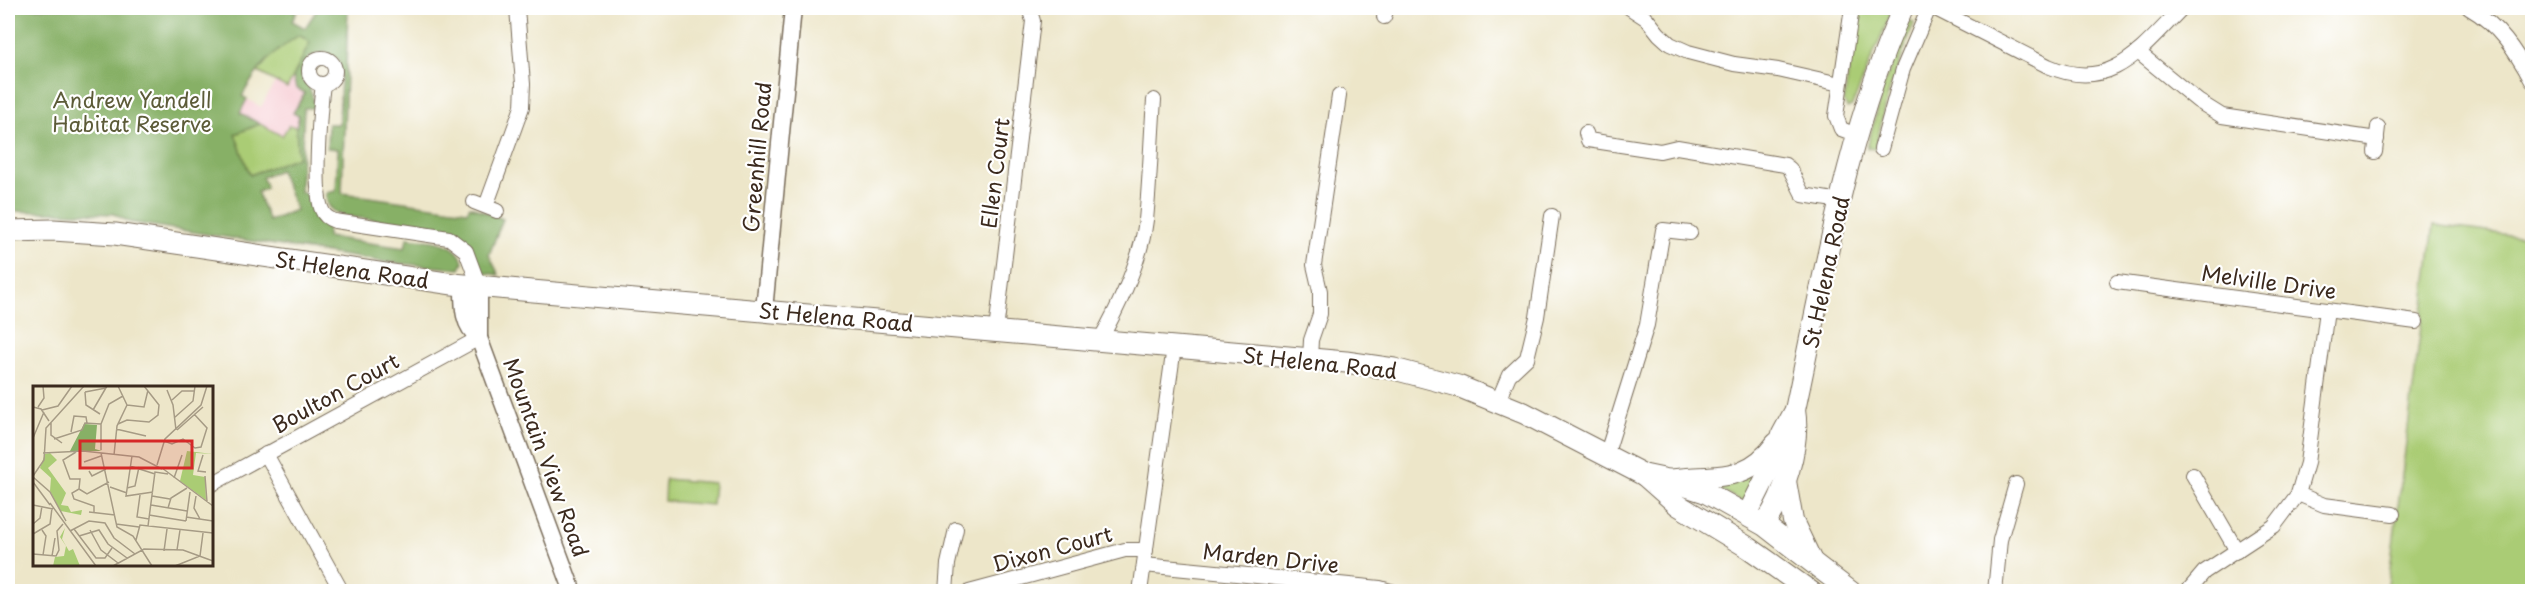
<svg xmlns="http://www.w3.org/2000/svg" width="2540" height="599" viewBox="0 0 2540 599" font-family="'Playpen Sans',sans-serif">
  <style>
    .built { fill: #f7cfd5 }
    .green { fill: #aacc74; stroke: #727b49; stroke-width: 1.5 }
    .forest { fill: #87b066; stroke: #616d42; stroke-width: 1.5; fill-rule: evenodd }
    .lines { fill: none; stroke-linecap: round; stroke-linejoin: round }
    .minor-casing { stroke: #796c5a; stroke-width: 16 }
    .tertiary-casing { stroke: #796c5a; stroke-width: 19 }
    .secondary-casing { stroke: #796c5a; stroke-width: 22 }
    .primary-casing { stroke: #796c5a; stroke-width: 23 }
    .minor { stroke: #fff; stroke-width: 14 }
    .tertiary { stroke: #fff; stroke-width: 16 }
    .secondary { stroke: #fff; stroke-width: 20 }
    .primary { stroke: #fff; stroke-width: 21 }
    .labels { text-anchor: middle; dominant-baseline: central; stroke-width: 4.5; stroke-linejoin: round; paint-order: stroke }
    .park-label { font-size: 21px; fill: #5c5b38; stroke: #fff }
    .street-label { font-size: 21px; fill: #3b2a1e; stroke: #fff }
    .inset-road { fill: none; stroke: #a69b85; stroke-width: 1.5 }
    .view { fill: #d62828; fill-opacity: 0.15; stroke: #d62828; stroke-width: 3 }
    .inset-edge { fill: none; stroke: #3b2a1e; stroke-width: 3 }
  </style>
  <rect width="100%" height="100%" fill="#fff"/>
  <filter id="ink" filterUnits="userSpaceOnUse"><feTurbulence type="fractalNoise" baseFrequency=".0167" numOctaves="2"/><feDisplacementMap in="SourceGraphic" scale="12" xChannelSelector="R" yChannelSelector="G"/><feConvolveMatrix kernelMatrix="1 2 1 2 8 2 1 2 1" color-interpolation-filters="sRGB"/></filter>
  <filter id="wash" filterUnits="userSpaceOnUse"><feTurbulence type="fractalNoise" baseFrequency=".008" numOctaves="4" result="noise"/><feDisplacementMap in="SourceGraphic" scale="24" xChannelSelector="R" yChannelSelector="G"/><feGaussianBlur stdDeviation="1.35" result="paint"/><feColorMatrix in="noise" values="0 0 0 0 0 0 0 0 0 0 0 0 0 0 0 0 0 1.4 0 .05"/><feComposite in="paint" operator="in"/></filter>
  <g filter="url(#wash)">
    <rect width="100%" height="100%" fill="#ede6c9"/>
    <path class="built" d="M278,49L305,93L294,113L299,116L296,127L298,157L259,123L240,113L247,99L261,107L275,82Z"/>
    <g class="green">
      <path d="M1858,8H1893L1852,106L1847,108L1844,102Z"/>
      <path d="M1909,20L1914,23L1889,91L1875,149L1867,148L1883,87Z"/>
      <path d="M299,35L311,42L287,88L256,71L278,49Z"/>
      <path d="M260,124L282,136L289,125L296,127L298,157L250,175L235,134Z"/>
      <path d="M2434,225L2532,238V591L2387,592Z"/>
      <path d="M1755,471L1760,476L1743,502L1703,481Z"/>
      <path d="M665,479L714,483L712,505L664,501Z"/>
    </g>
    <path class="forest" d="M8,8H289L297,12L292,21L305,28L318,8H325L332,11L333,8H348L342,193L467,211L470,206L503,219L489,255L499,275L485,273L482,270C463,249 475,237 438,228L345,216C332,213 326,206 326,193L336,191L338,149L327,148L328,124H339L341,75L338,59L324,52L309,57C294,78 315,85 314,108H304L300,192L311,195L316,213L328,225L327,237L405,248L407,238C426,240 457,240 463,262L460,269L385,262L129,222L114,214L8,211ZM299,35L310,42L293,77L296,88L305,93L293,113L299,116L296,127L298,157L250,175L235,134L260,124L240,113L247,99L242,96C259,66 271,54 299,35ZM280,170L296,210L269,221L257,192L267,188L262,177Z"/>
  </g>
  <g filter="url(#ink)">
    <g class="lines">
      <defs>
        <g id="minor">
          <path d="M1630,8L1647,19L1659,34L1670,44L1688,52L1734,64L1778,70L1840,84"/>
          <path d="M1852,8L1836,116L1841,129L1857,135"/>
          <path d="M1934,8L2048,66C2111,94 2142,48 2182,8"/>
          <path d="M2469,8C2499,25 2516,52 2532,81"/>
          <path d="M1384,17L1387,8"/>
          <path d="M2138,52L2198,101L2222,116L2377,139"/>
          <circle cx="322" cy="71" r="13"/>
          <path d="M323,84C320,107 313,192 322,210C324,216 329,219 335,221L449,238L466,251L479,286"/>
          <path d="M1586,133L1588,140L1660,151L1677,147L1785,165L1790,169L1803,195L1840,201"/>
          <path d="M1881,149L1903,69L1929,8"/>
          <path d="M2375,152L2378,127"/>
          <path d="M474,202L497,211"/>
          <path d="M486,206L522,107L523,84L517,8"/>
          <path d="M2117,282L2416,322"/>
          <path d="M996,331L1033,21L1029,8"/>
          <path d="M1100,340C1120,304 1141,261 1146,220C1150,180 1151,140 1154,100"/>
          <path d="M1310,359L1311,340L1320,314V291L1314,265L1339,96"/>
          <path d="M1498,401L1509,375L1527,358L1537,317L1552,216"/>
          <path d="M266,454L342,592"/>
          <path d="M1606,456L1647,325L1663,230L1690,233"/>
          <path d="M2193,475L2237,551"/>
          <path d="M212,484L479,338"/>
          <path d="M2298,494L2324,505L2393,514"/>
          <path d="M1144,565L1380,588L1394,592"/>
          <path d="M946,592L948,564L956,529"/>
          <path d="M969,592L1125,550H1146"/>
          <path d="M1140,592L1174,347"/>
          <path d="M1995,592L2000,540L2016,484"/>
          <path d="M2187,592L2204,572L2274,526L2298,494L2307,463L2327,310"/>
        </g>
        <g id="tertiary">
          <path d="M463,285C463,305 462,325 479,338L573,592"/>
          <path d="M764,310L793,8"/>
          <path d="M479,338V286"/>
        </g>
        <g id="secondary">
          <path d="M1668,480C1713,473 1745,486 1776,443"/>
          <path d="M1786,481L1793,521L1811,559"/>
          <path d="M1747,515L1773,463L1782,434L1795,410C1824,276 1846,133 1903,8"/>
          <path d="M1764,525C1784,496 1801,446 1795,410"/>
        </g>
        <g id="primary">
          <path d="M8,231L53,230L115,234L453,284L1346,362L1394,369L1458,386L1524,413L1644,475L1668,480L1705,492L1764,525L1851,592"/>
          <path d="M1644,475L1678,505L1749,548L1811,592"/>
        </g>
      </defs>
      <use href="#minor" class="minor-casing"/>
      <use href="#tertiary" class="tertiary-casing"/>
      <use href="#secondary" class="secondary-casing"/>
      <use href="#primary" class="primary-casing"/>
      <use href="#minor" class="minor"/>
      <use href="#tertiary" class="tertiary"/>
      <use href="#secondary" class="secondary"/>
      <use href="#primary" class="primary"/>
    </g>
  </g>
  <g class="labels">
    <g class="park-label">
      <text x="132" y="99">Andrew Yandell<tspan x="132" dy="24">Habitat Reserve</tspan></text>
    </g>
    <g class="street-label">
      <text transform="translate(756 157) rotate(-85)">Greenhill Road</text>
      <text transform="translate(994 173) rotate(-83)">Ellen Court</text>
      <text transform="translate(352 269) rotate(8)">St Helena Road</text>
      <text transform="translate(1825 272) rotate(-78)">St Helena Road</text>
      <text transform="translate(2269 281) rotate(8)">Melville Drive</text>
      <text transform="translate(836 316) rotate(5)">St Helena Road</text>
      <text transform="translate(1320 362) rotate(6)">St Helena Road</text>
      <text transform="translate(335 392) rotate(-29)">Boulton Court</text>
      <text transform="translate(547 457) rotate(70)">Mountain View Road</text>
      <text transform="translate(1052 548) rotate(-15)">Dixon Court</text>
      <text transform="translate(1271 557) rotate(6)">Marden Drive</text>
    </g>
  </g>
  <g transform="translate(33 386)">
    <rect width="180" height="180" fill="#ede6c9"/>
    <path d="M154,65L180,68L163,67L160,89L172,91L173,114L147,95ZM17,67L24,74L15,82L33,107L28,119L35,120L38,126L49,124L48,129L28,125L34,138L17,105L18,92L7,82L12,68ZM32,142L29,153L36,165L40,163L47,180H20L22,171L31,170L33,160L27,151Z" fill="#aacc74"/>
    <path d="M51,38L64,39L62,63L69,65H37Z" fill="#87b066"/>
    <path class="inset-road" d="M134,4L140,19L143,44M52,6L53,19L67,28M52,6L73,2M139,14L149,5H162M94,19L111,21L115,4M0,21L8,23L16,35M5,21L11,12L10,0M9,24L25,20L39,0M60,24L74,0M141,32L160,15L162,0M18,37V49L29,57M68,38L76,18L90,10M68,38V64M85,38L94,34L116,36L125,29L126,19L111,0M83,43L113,50M144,44L170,21M38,46L41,30L53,31L54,37M0,52L11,26M21,53L49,44L52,37L68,38M131,55L139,58L150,53L162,62L168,61L174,42L161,28M43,66L30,74L37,93H47L46,103L54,108L76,96M10,67L50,65L106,71L129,83M68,67L84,141L100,150L119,180M81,69L84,40L94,19L85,0M170,69L165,85L173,86M99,70L93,110L120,106M51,76L68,70M124,79L132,53L168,19L174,0M97,80L122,88M129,82L180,120M56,85L59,90L73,83M0,90L11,74L13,42L51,0M172,90L174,116M0,91L17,106L33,135M141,92L149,69M0,96L17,119M77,101L94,107M94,102L102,100L106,81M46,103L39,107L41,113L61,120V127M107,109L104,131L116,133M119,110L137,113M163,110L161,122L167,133M17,117L63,180M0,119L20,123M118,119L154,125M135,122L138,112L154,102M56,126L82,129M116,129L153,135M153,131L180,135M153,135L157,106M0,138L7,132L9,120M83,138L106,141M115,140L122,86L135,88M41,143L63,172H72L79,162M9,144L13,150L10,169M57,144L68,164L85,177M37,145L56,135L72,137L81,152L102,168M0,148L17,138L19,122M46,150L66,144L75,158L94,172M103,154L107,139L180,147M144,164L147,144M131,165L134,143M0,168L23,170L26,164L24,145L30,138M19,170L22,152M80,180L111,163L150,164L180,175M142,180L167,170L170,147"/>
    <path class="view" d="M47,55H159V82H47Z"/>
    <rect width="180" height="180" class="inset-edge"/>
  </g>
  <rect width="2540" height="599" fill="none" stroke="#fff" stroke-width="30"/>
</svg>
